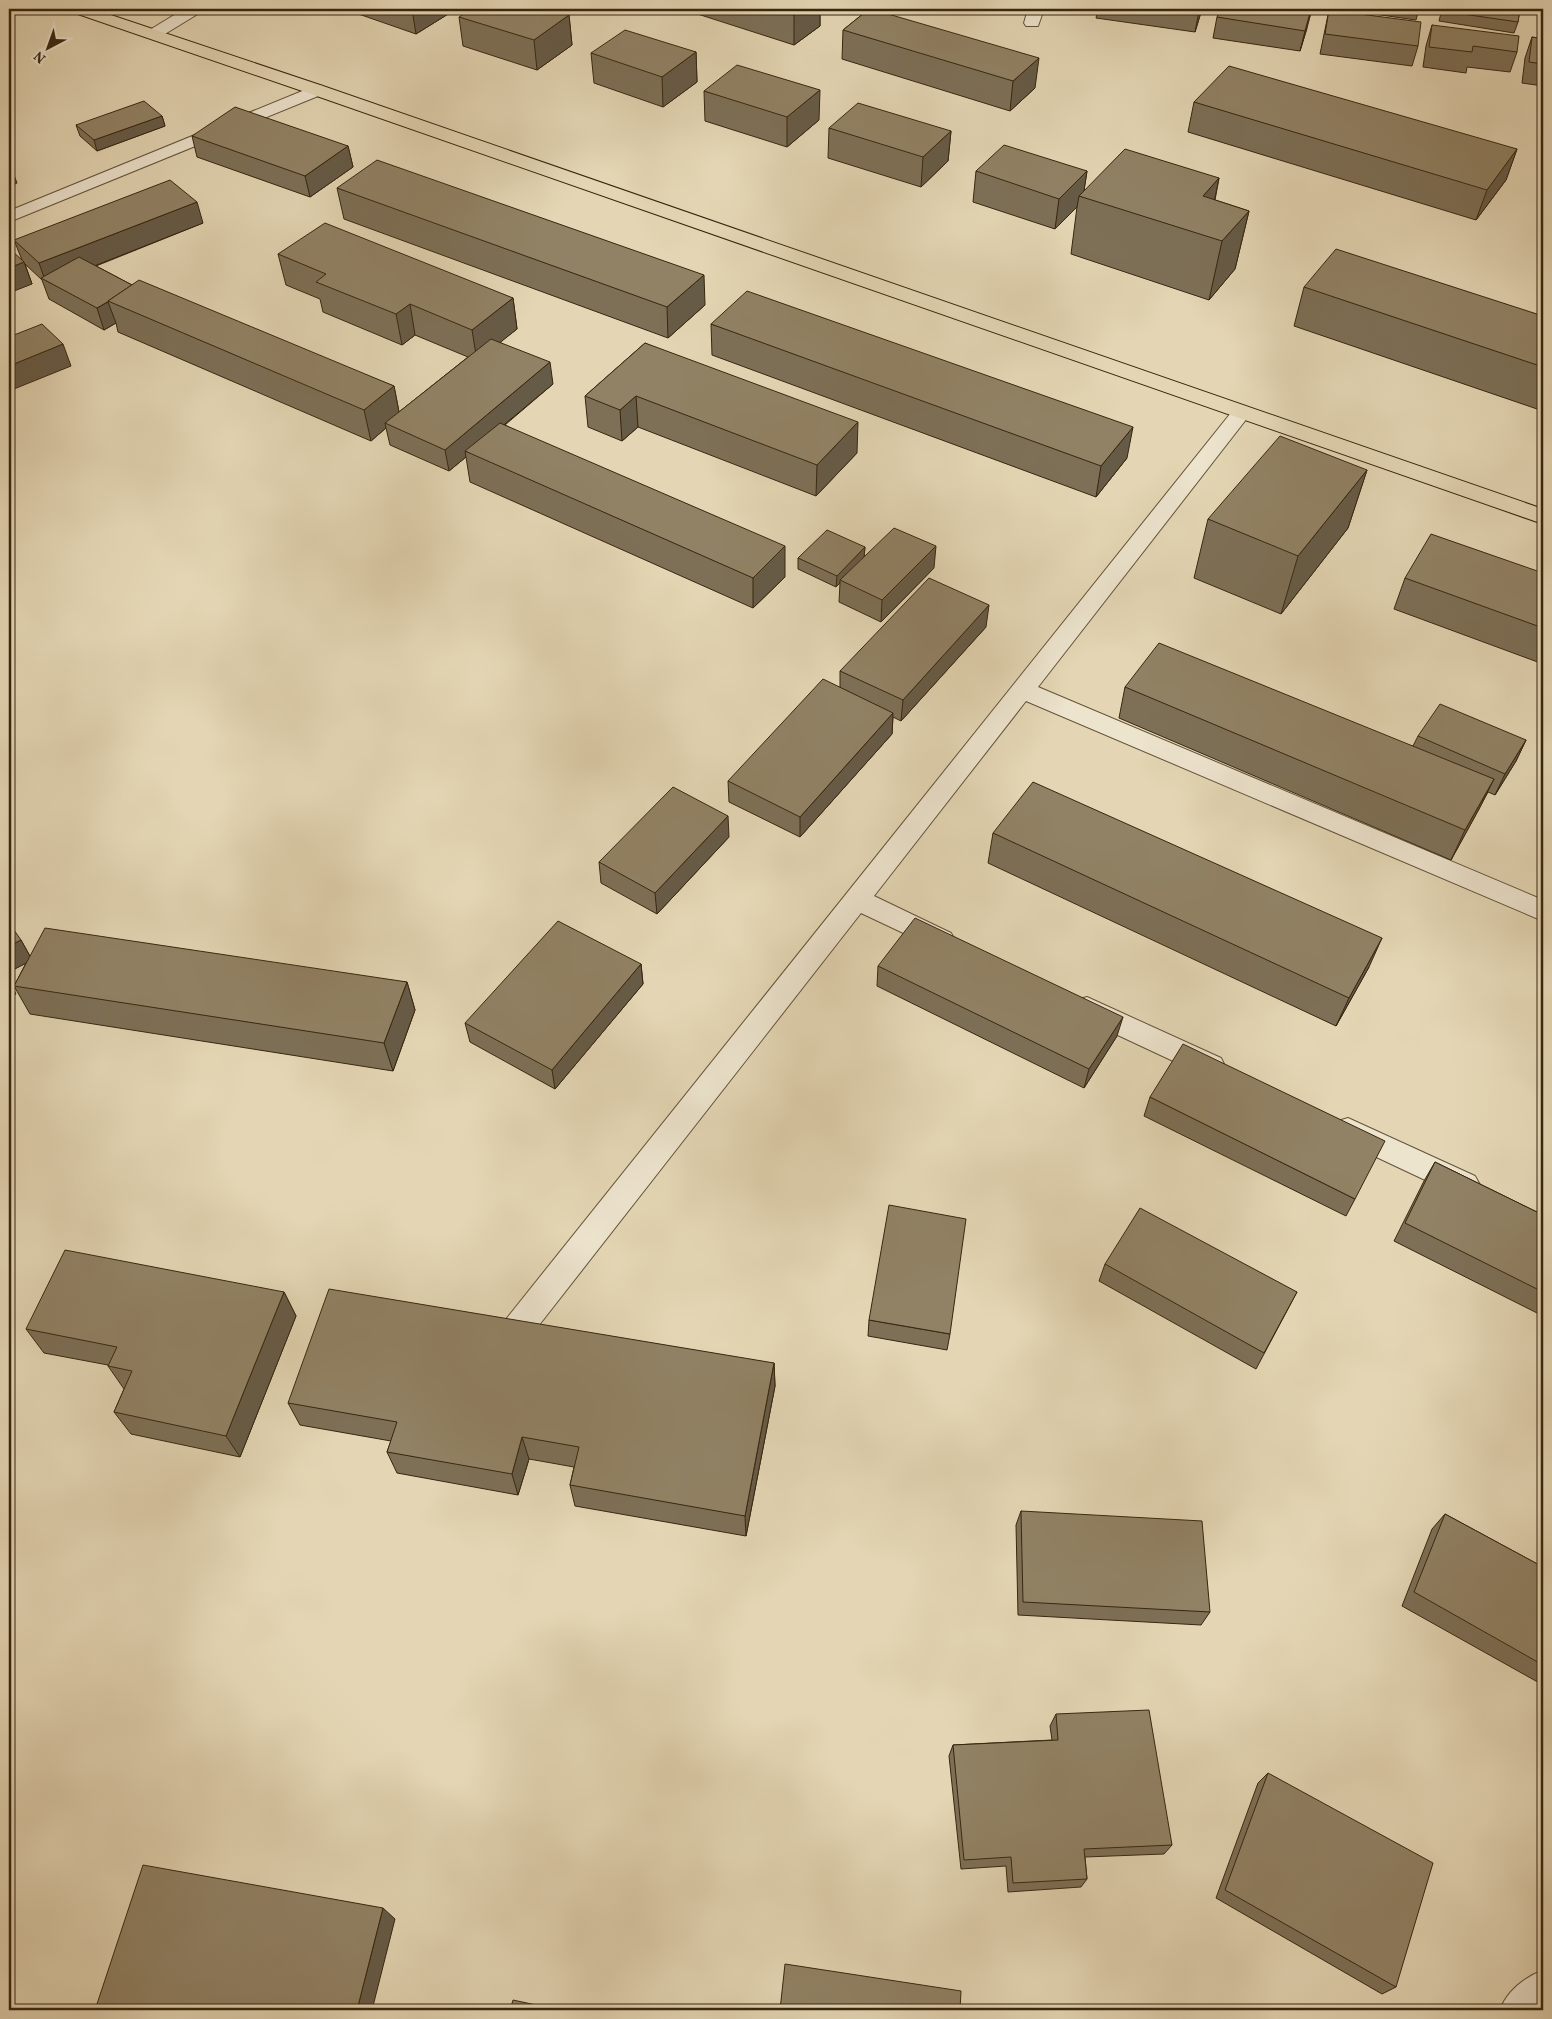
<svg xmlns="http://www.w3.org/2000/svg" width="1552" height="2019" viewBox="0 0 1552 2019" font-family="Vollkorn,serif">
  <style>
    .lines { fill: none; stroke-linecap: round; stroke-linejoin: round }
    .minor-casing { stroke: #625238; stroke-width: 2 }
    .tertiary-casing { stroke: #625238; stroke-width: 2 }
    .primary-casing { stroke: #37260f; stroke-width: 2 }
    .minor { fill: #ede4ce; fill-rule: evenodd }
    .tertiary { fill: #ede4ce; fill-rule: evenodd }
    .primary { fill: #e4d6b4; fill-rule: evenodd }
    .wall { fill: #7d7057; stroke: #37260f }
    .shaded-wall { fill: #665b47; stroke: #37260f }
    .building { fill: #918265; stroke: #37260f }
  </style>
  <rect width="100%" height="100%" fill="#e4d6b4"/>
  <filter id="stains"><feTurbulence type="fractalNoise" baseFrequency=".004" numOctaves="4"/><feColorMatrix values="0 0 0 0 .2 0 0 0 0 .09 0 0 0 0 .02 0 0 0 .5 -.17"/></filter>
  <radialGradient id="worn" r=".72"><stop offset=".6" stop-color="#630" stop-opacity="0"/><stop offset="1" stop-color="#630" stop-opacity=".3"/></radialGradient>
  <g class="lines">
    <defs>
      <g id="minor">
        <path d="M184,9H203L201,12L160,37H148L146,34L148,31Z"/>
        <path d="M1028,9H1044L1038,26H1026L1024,23Z"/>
        <path d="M1241,407L1248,409L1251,413L1248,417L1038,687L1543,900V921L1026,701L874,896L951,933L955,940L951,947L942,950L933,947L861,913L529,1338L518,1342L507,1338L502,1328L507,1318L1234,409Z"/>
        <path d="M1087,997L1221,1058L1225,1066L1221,1074L1211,1078L1201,1074L1077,1016L1073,1008L1077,1000Z"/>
        <path d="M1348,1118L1475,1176L1480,1185L1475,1194L1465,1198L1455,1194L1338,1139L1334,1130L1338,1121Z"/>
        <path d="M1543,1970V2010H1500C1507,1991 1524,1978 1543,1970Z"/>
      </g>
      <path id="tertiary" d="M317,85L323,86L326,90L323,94L9,222V211Z"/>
      <path id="primary" d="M70,9H93L323,86L1543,509V524L311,94L72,12Z"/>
    </defs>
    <use href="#minor" class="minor-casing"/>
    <use href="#tertiary" class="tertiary-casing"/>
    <use href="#primary" class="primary-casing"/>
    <use href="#minor" class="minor"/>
    <use href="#tertiary" class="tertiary"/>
    <use href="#primary" class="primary"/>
  </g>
  <g class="wall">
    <path d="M347,9H453V11L416,34L347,10Z"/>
    <path d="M682,9H820V26L794,45Z"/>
    <path d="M869,9L1035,88L1010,111L842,59L843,30Z"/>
    <path d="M943,9H957L956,11Z"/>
    <path d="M1098,9H1202L1195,32L1096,18Z"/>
    <path d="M1339,9H1419L1416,20Z"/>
    <path d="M1442,9H1520L1518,22L1514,33L1439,21Z"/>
    <path d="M1329,10L1418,46L1412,66L1320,54Z"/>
    <path d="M569,15L572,45L537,70L463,46L459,17Z"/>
    <path d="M1217,17L1307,28L1300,51L1213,38Z"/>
    <path d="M1432,25L1517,52L1510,72L1467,67L1466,73L1423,67L1426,46Z"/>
    <path d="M1532,37L1543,39V86L1522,83L1525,58Z"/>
    <path d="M696,52L697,82L663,107L594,83L591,53Z"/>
    <path d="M704,91L819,120L787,147L705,121Z"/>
    <path d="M1194,102L1517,149L1506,180L1476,220L1188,132Z"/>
    <path d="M162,116L165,126L97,151L80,136L76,125Z"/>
    <path d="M829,128L951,131L948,161L921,187L828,158Z"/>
    <path d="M192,136L348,146L353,167L310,197L197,157Z"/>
    <path d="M976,171H1087L1084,190L1219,178L1215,200L1249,211L1235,269L1209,300L1071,254L1077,207L1055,229L973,202Z"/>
    <path d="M337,188L705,305L668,338L344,219Z"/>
    <path d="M203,223L96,266L132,285L394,386L399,412L468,357L415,335L402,345L323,312L320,299L286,285L278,254L513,298L517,329L500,342L553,384L505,425L785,577L753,608L470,482L466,457L449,471L390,445L386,428L371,441L118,332L116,323L104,330L49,299L42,280L25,264L32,284L22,260L14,240Z"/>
    <path d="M1304,287L1543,316V411L1294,326Z"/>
    <path d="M711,324L1127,458L1096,497L712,355Z"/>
    <path d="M645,343L857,453L816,496L638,427L622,441L588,427L585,396Z"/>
    <path d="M1367,470L1348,528L1281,614L1194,578L1208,519Z"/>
    <path d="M865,547L864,556L934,568L881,622L839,602L840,583L836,587L798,569V558Z"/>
    <path d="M1543,573V664L1394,609L1405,578Z"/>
    <path d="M986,627L901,721L893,717L892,734L800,837L729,802L728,781L840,687V671Z"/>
    <path d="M1125,687L1413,746L1418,736L1526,740L1516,761L1495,795L1488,792L1479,809L1451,860L1119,718Z"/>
    <path d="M993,833L1369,967L1336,1026L988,863Z"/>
    <path d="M729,837L657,914L601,883L599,862Z"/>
    <path d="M21,940L30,956L407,982L415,1010L393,1071L30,1014L14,986L26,963L9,972Z"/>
    <path d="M641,964L643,984L555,1089L470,1042L465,1023Z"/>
    <path d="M878,966L1117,1036L1084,1088L877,986Z"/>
    <path d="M1150,1097L1355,1199L1346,1216L1144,1116Z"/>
    <path d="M1435,1162L1543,1215V1316L1394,1241L1424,1181Z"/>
    <path d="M1105,1264L1297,1292L1256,1369L1099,1281Z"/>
    <path d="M284,1292L296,1316L240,1457L131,1434L114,1412L124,1389L108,1366V1365L44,1353L26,1329Z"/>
    <path d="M869,1320L950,1334L947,1350L868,1336Z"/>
    <path d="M774,1363L775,1386L746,1536L575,1506L570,1485L574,1467L529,1459L518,1495L397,1473L387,1452L391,1441L300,1425L288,1403Z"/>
    <path d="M1021,1511L1210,1612L1201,1625L1018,1615L1016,1525Z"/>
    <path d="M1445,1514L1543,1567V1685L1402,1606L1432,1529Z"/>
    <path d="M1056,1714L1172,1845L1164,1854L1085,1857L1087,1879L1081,1887L1008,1892L1006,1866L961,1869L949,1756L953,1745L1052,1740L1050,1726Z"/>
    <path d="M1268,1773L1396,1987L1382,1994L1216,1898L1258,1783Z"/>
  </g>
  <g class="shaded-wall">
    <path d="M412,9H453V11L416,34Z"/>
    <path d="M803,9H820V26L794,45V15Z"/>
    <path d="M1199,9H1202L1195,32L1199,11Z"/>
    <path d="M1312,9L1307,28L1300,51L1305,31Z"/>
    <path d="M569,15L572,45L537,70L534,40Z"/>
    <path d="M696,52L697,82L663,107L662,77Z"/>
    <path d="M1039,58L1035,88L1010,111L1013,81Z"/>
    <path d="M820,90L819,120L787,147V117Z"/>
    <path d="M162,116L165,126L97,151L94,140Z"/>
    <path d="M951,131L948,161L921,187L923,157Z"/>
    <path d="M348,146L353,167L310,197L305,176Z"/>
    <path d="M1517,149L1506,180L1476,220L1487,190Z"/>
    <path d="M9,162L17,183L9,187Z"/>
    <path d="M1087,171L1083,197L1079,196L1077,207L1055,229L1059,199Z"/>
    <path d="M1219,178L1207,236L1203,196Z"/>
    <path d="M197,202L203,223L51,283L45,280L39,263Z"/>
    <path d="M1249,211L1235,269L1209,300L1222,241Z"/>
    <path d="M24,262L32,284L9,293V268Z"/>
    <path d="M704,275L705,305L668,338L667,307Z"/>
    <path d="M513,298L517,329L477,361L472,330Z"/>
    <path d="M108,302L116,323L104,330L97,308Z"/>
    <path d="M410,304L415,335L402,345L396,314Z"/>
    <path d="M63,344L71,366L9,391V366Z"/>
    <path d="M550,362L553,384L470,453L465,451L466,457L449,471L445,450Z"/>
    <path d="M394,386L400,417L385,423L386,428L371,441L364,410Z"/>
    <path d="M636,396L638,427L622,441L620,410Z"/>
    <path d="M858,422L857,453L816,496L817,465Z"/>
    <path d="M1133,427L1127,458L1096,497L1101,466Z"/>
    <path d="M1367,470L1348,528L1281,614L1298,556Z"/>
    <path d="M785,546V577L753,608V578Z"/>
    <path d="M936,546L934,568L881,622L882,600Z"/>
    <path d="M865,547L864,558L840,580V583L836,587L837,576Z"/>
    <path d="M989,605L986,627L901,721L903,700Z"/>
    <path d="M893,713L892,734L800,837V817Z"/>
    <path d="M1526,740L1516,761L1495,795L1505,774Z"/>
    <path d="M1494,779L1479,809L1451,860L1465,830Z"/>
    <path d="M728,816L729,837L657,914L655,893Z"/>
    <path d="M1382,938L1369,967L1336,1026L1349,998Z"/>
    <path d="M21,940L32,960L9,972V946Z"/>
    <path d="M641,964L643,984L555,1089L552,1070Z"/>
    <path d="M9,981L16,994L9,997Z"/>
    <path d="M407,982L415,1010L393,1071L384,1043Z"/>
    <path d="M1123,1017L1117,1036L1084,1088L1089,1069Z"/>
    <path d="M284,1292L296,1316L240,1457L226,1436Z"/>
    <path d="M774,1363L775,1386L746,1536L745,1516Z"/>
    <path d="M522,1437L529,1459L518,1495L512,1474Z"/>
    <path d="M383,1908L395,1919L372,2010H357Z"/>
  </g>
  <g class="building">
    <path d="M471,9H548L569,15L534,40L459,17Z"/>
    <path d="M773,9H803L794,15Z"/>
    <path d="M869,9H871L1039,58L1013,81L843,30Z"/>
    <path d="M1180,9H1199V11Z"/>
    <path d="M1220,9H1311L1305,31L1217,17Z"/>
    <path d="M1443,9H1520L1518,22L1442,11Z"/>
    <path d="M1329,10L1421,22L1418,46L1325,34Z"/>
    <path d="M1432,25L1519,36L1517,52L1473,46L1472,52L1429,47Z"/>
    <path d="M625,30L696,52L662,77L591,53Z"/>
    <path d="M1532,37L1543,39V64L1529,62Z"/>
    <path d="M737,65L820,90L787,117L704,91Z"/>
    <path d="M1229,66L1517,149L1487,190L1194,102Z"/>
    <path d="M144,101L162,116L94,140L76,125Z"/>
    <path d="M858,103L951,131L923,157L829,128Z"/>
    <path d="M235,107L348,146L305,176L192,136Z"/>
    <path d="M1004,145L1087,171L1059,199L976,171Z"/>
    <path d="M1125,149L1219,178L1203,196L1249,211L1222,241L1079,196Z"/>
    <path d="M377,160L704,275L667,307L337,188Z"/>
    <path d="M170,180L197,202L39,263L14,240Z"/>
    <path d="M325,223L513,298L472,330L410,304L396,314L316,282L326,274L278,254Z"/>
    <path d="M9,248L24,262L9,268Z"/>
    <path d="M1336,249L1543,316V367L1304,287Z"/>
    <path d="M79,257L132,285L108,301H109L97,308L41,278Z"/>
    <path d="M139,280L394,386L364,410L108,301Z"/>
    <path d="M747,291L1133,427L1101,466L711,324Z"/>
    <path d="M42,324L63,344L9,366V337Z"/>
    <path d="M491,339L550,362L445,450L385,423Z"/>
    <path d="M645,343L858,422L817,465L636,396L620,410L585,396Z"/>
    <path d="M500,423L785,546L753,578L465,451Z"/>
    <path d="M1280,436L1367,470L1298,556L1208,519Z"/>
    <path d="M894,528L936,546L882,600L840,580Z"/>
    <path d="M827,530L865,547L837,576L798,558Z"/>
    <path d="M1431,534L1543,573V628L1405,578Z"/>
    <path d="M929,578L989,605L903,700L840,671Z"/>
    <path d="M1159,643L1494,779L1465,830L1125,687Z"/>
    <path d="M823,679L893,713L800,817L728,781Z"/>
    <path d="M1440,704L1526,740L1505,774L1418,736Z"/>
    <path d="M1033,782L1382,938L1349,998L993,833Z"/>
    <path d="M673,787L728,816L655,893L599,862Z"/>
    <path d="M915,918L1123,1017L1089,1069L878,966Z"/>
    <path d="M558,921L641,964L552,1070L465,1023Z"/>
    <path d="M9,923L21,940L9,946Z"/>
    <path d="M45,928L407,982L384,1043L14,986Z"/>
    <path d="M1183,1044L1385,1141L1355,1199L1150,1097Z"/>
    <path d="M1435,1162L1543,1215V1292L1405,1223Z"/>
    <path d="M889,1205L966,1219L950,1334L869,1320Z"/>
    <path d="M1140,1208L1297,1292L1264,1353L1105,1264Z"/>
    <path d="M65,1250L284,1292L226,1436L114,1412L132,1371L108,1366L117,1347L26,1329Z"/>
    <path d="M329,1289L774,1363L745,1516L570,1485L579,1447L522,1437L512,1474L387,1452L397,1422L288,1403Z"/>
    <path d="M1021,1511L1202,1521L1210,1612L1023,1602Z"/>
    <path d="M1445,1514L1543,1567V1665L1414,1592Z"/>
    <path d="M1149,1710L1172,1845L1084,1849L1087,1879L1013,1883L1011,1857L964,1860L953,1745L1058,1740L1056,1714Z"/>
    <path d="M1268,1773L1433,1863L1396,1987L1225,1890Z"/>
    <path d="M143,1865L383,1908L357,2010H95Z"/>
    <path d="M785,1964L961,1991L960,2010H780Z"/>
    <path d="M513,2000L559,2010H510Z"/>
  </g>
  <rect width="1552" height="2019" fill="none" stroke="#e4d6b4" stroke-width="30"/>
  <rect x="10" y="10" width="1532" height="1999" fill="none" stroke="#37260f" stroke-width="2.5"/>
  <rect x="15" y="15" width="1522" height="1989" fill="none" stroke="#37260f"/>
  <g transform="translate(48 48) rotate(221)" stroke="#ede4ce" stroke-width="4" paint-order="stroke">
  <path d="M0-4L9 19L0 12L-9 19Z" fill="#37260f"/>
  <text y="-8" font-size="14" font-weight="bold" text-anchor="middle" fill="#37260f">N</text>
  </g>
  <rect width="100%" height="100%" filter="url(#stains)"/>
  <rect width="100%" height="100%" fill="url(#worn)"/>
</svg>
